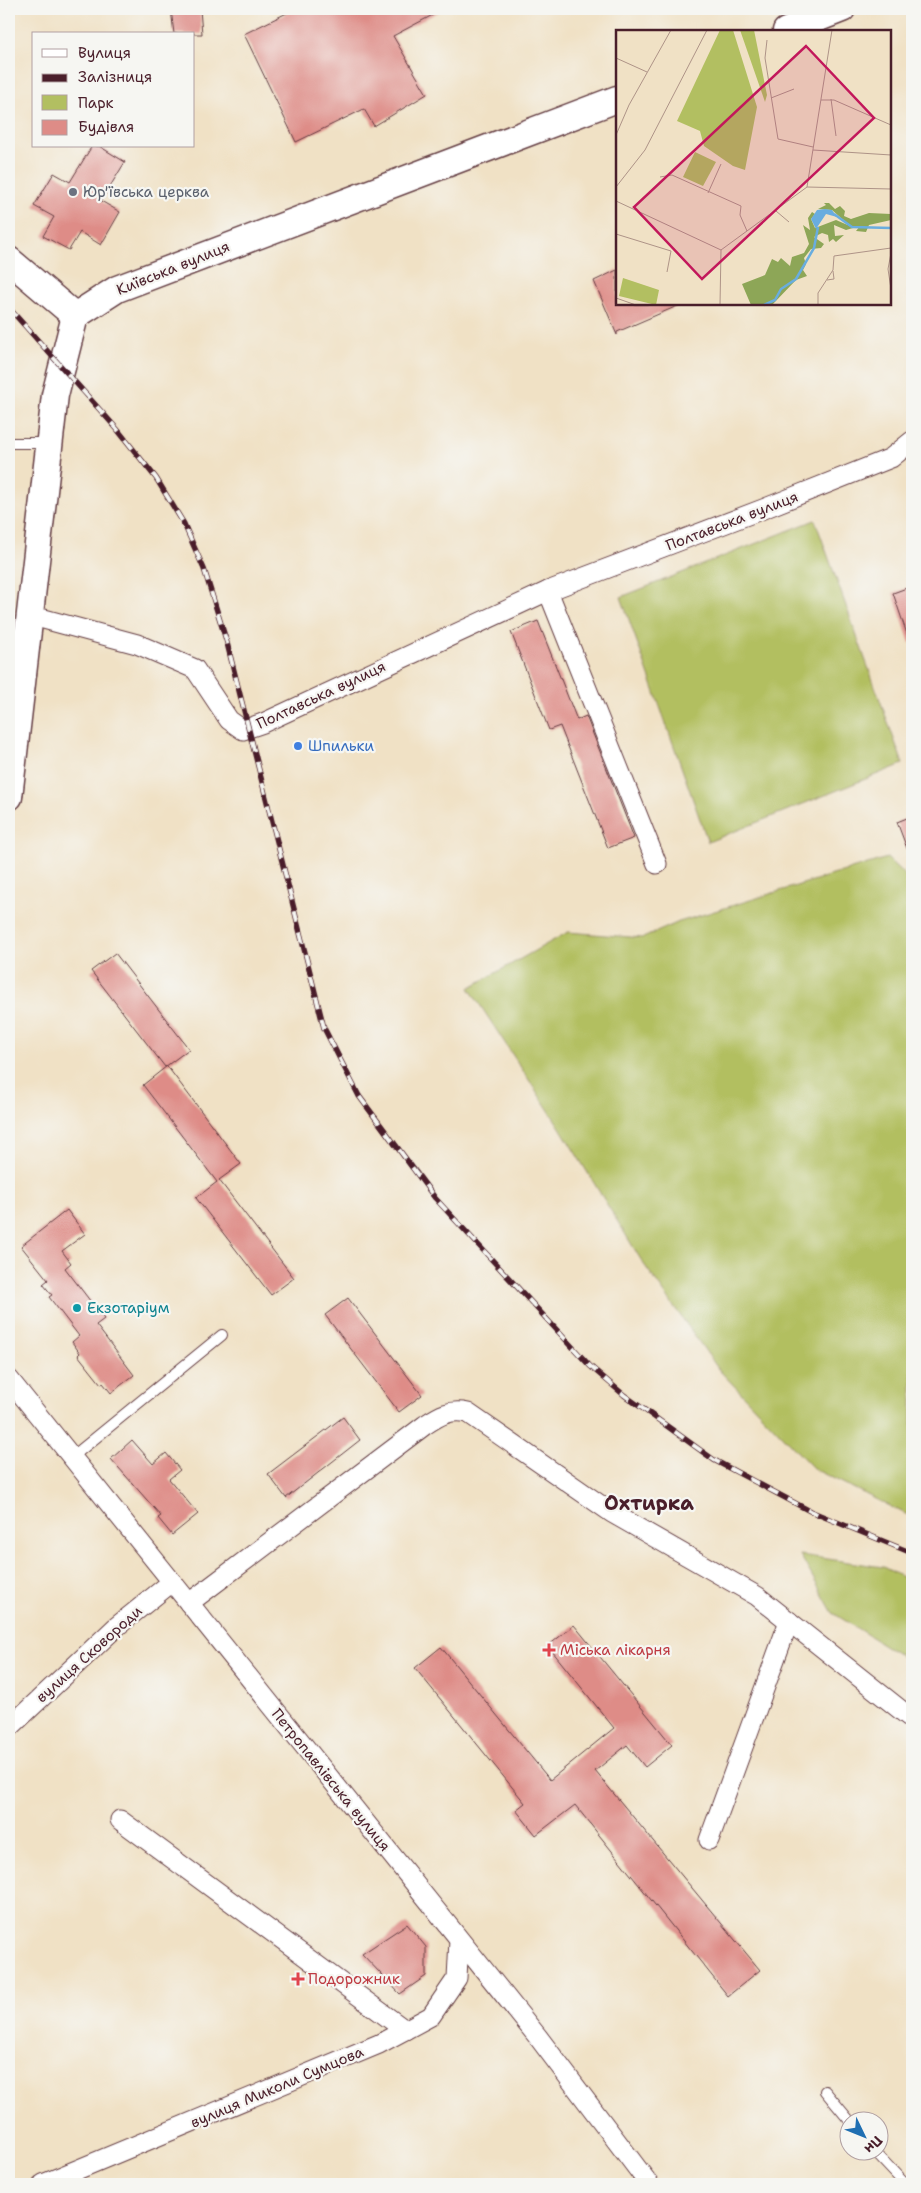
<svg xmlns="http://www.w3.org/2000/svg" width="921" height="2193" viewBox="0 0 921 2193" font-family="'Shantell Sans',sans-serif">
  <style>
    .green { fill: #b2bf61; stroke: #7e6f46 }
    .building { fill: #de8c87 }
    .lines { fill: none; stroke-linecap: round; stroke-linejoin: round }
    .lane-casing { stroke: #633c42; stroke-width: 12 }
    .street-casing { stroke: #633c42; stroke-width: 21 }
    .secondary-casing { stroke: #633c42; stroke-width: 29 }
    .lane { stroke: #fff; stroke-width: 10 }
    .street { stroke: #fff; stroke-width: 19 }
    .secondary { stroke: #fff; stroke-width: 26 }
    .rail-casing { stroke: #4a1f2b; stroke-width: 5.5 }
    .rail { stroke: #f6f6f2; stroke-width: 4; stroke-dasharray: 11; stroke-linecap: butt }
    .worship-dot { fill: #6b7280; stroke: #f6f6f2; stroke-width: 2 }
    .shop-dot { fill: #3f7fe0; stroke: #f6f6f2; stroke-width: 2 }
    .culture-dot { fill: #0f9aa8; stroke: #f6f6f2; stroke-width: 2 }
    .health-dot { fill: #e0444e; stroke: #f6f6f2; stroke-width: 2 }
    .labels { text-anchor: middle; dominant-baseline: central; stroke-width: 4.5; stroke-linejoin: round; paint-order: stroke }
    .worship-label { font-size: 15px; fill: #5b616d; stroke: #f6f6f2; text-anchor: start }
    .street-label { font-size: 15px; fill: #4a1f2b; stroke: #f6f6f2 }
    .shop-label { font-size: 15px; fill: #366cbe; stroke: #f6f6f2; text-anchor: start }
    .culture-label { font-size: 15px; fill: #0d838f; stroke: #f6f6f2; text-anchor: start }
    .health-label { font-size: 15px; fill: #be3a42; stroke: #f6f6f2; text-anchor: start }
    .district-label { font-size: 20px; font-weight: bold; fill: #4a1f2b; stroke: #f6f6f2 }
    .inset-river { fill: none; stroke: #69addf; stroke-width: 2.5 }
    .inset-road { fill: none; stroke: #ae9387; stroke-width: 1 }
    .view { fill: #c2185b; fill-opacity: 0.15; stroke: #c2185b; stroke-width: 2.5 }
    .inset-edge { fill: none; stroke: #4a1f2b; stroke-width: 2.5 }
  </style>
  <rect width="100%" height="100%" fill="#f6f6f2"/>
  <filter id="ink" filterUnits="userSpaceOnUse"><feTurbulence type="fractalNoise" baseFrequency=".02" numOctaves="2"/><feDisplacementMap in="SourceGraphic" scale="10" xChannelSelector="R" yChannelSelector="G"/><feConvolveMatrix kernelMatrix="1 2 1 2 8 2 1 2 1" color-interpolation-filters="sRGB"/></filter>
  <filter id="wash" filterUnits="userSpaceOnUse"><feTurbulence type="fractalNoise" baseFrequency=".0096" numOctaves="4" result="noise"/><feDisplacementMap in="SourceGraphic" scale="20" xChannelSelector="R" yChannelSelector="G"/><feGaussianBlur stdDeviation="1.12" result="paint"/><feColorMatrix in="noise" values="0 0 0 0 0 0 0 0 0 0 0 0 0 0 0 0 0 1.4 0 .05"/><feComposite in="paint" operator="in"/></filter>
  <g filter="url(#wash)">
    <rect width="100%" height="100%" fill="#f0e1c5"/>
    <g class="green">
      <path d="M815,520L903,764L708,842L621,597Z"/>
      <path d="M887,858L912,882V1517L814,1469L719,1370L643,1263L559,1126L469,988L568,932L643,938L679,922Z"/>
      <path d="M800,1555L883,1567L912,1582V1663L833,1613Z"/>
    </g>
    <g id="blocks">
      <g class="building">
        <path d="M171,9H200L202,34H174Z"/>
        <path d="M295,9H444L393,36L427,94L374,126L364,109L296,142L244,34Z"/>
        <path d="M92,146H99L125,162L101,201L120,212L101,245L80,232L69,250L43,236L54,217L34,206L54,173L70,182Z"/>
        <path d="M617,270V304H682L617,332V335L594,281Z"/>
        <path d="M912,586V643H910L893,593Z"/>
        <path d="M538,621L577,720L586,716L634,838L608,848L560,726L549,730L511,632Z"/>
        <path d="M912,816V859H911L897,822Z"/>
        <path d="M115,953L189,1049L165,1067L91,971Z"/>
        <path d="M167,1066L241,1164L219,1180L294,1278L271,1295L196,1198L217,1182L143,1085Z"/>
        <path d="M67,1210L85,1234L62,1251L71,1263L65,1268L104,1319L96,1325L134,1375L111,1393L103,1383L101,1384L78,1355L80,1353L72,1342L79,1336L49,1297L52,1295L43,1284L48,1280L21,1246Z"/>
        <path d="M348,1298L422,1395L399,1412L325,1315Z"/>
        <path d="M343,1417L360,1440L286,1498L268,1474Z"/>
        <path d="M132,1440L153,1464L166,1453L180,1470L169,1479L198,1514L172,1535L158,1518L161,1516L111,1459Z"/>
        <path d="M574,1625L672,1745L645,1767L627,1745L595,1771L760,1970L728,1996L575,1805L536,1835L516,1810L525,1803L415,1668L441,1647L550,1780L614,1728L548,1646Z"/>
        <path d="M407,1924L426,1947V1976L400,1994L362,1954Z"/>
      </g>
    </g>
  </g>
  <g filter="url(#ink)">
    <use href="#blocks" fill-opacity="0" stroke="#633c42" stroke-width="1"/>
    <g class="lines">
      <defs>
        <g id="lane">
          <path d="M9,443H48"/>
          <path d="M72,1457L222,1335"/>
          <path d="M825,2091L849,2120"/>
          <path d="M873,2150L905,2184"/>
        </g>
        <g id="street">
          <path d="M548,591L657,864"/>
          <path d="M29,615L137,644L195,669L229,720L243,730L263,723L548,591L763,509L891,458L912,441"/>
          <path d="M9,1379L538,2037L649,2184"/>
          <path d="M189,1603L425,1425C440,1415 450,1409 468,1413L612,1513L757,1596L912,1719"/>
          <path d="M9,1728L116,1627L172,1582"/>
          <path d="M120,1820L405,2030"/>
          <path d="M709,1840L789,1621"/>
          <path d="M43,2184L379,2044L431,2016L457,1978L459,1940"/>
        </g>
        <g id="secondary">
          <path d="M786,31L842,9"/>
          <path d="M9,260L75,316"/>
          <path d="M9,797L55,395L75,316L117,289L617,99"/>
        </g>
      </defs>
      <use href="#lane" class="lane-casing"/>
      <use href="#street" class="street-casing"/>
      <use href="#secondary" class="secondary-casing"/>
      <use href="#lane" class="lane"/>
      <use href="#street" class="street"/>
      <use href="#secondary" class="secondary"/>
      <defs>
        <path id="rail" d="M9,308L117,429L156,478L184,524L204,569L227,643L324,1028L359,1096L435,1198L590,1366L624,1395L714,1460L810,1511L912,1553"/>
      </defs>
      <use href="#rail" class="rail-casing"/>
      <use href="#rail" class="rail"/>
    </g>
  </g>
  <circle class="worship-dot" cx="73" cy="192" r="5"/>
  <circle class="shop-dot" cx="298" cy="746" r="5"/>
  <circle class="culture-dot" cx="77" cy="1308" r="5"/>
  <g class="health-dot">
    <path d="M546.5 1642.5h5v5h5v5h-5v5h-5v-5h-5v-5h5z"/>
    <path d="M295.5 1971.5h5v5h5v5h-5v5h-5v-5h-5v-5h5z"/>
  </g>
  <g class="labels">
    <g class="worship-label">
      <text x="83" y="192">Юр'ївська церква</text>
    </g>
    <g class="street-label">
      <text transform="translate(173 268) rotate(-22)">Київська вулиця</text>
      <text transform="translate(732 521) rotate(-21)">Полтавська вулиця</text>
      <text transform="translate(321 695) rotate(-25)">Полтавська вулиця</text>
      <text transform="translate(89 1654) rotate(-42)">вулиця Сковороди</text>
      <text transform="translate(331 1780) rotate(51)">Петропавлівська вулиця</text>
      <text transform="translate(277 2087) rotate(-23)">вулиця Миколи Сумцова</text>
    </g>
    <g class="shop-label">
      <text x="308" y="746">Шпильки</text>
    </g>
    <g class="culture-label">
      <text x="87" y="1308">Екзотаріум</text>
    </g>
    <g class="health-label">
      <text x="560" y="1650">Міська лікарня</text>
      <text x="308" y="1979">Подорожник</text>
    </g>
    <g class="district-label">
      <text x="649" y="1503">Охтирка</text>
    </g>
  </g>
  <g transform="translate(616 30)">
    <rect width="275" height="275" fill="#f0e1c5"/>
    <path d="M104,0H117L141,77L129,140L117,136L88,116L84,101L61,91ZM124,0H138L151,65L149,72ZM79,122L100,132L87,156L67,147ZM7,248L43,260L40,275L3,266Z" fill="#b2bf61"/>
    <path d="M208,173H213L219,179L224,176L229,181L228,186L235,189L253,183L275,184V190L253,195L250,202L240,201L244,196L230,200L218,195L219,206L228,205L220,212L217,209L213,212L212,205L206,203L198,207L208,214L205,218L195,219L188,228L190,234L187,240L191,246L180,250L156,275H135L126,254L149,245L156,229L162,232L165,228L174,236L176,227L188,223L193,214L187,195L194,200L192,188L196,182L199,184L195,189L199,198L220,190L234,196L216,180L202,179L210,175Z" fill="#8da657"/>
    <path d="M209,179L216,180L221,187L210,184L200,199L195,189L201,180Z" fill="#69addf"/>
    <path class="inset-river" d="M218,184L236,197L275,198M148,275L159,270L165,259L180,249L198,218L202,197"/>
    <path class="inset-road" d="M151,10L149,28L162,109L197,117M0,28L31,42M155,68L178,59M215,69L220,106M205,70H218L275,95M0,105L13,75L55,0M197,120L275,125M44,147L56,145L125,176L124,185L131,201M0,157L29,120L91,0M191,157L216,0M92,163L105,134M0,171L105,220L191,157L275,159M160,181L173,192M0,204L55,221L51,242M275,223L272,239L275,259M211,250L218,249L217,241M0,268L20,275M104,275L105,220M202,275V263L217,240L218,226L275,218"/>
    <path class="view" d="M190,16L258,88L86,249L18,177Z"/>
    <rect width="275" height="275" class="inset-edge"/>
  </g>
  <rect width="921" height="2193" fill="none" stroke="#f6f6f2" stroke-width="30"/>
  <rect x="32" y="32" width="162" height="115" fill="#f6f6f2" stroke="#b1a0a2"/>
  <rect x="42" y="49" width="25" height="8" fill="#ffffff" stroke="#b1a0a2"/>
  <text x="78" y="58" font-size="15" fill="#4a1f2b">Вулиця</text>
  <rect x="42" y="74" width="25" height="8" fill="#4a1f2b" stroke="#b1a0a2"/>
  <text x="78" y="82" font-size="15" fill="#4a1f2b">Залізниця</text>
  <rect x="42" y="95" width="25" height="15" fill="#b2bf61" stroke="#b1a0a2"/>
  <text x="78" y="108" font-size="15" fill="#4a1f2b">Парк</text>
  <rect x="42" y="120" width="25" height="15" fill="#de8c87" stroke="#b1a0a2"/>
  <text x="78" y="132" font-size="15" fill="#4a1f2b">Будівля</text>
  <g transform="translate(864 2136) rotate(133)"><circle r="24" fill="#f6f6f2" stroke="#b1a0a2"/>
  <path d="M0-4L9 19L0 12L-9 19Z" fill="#1f6fb2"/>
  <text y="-8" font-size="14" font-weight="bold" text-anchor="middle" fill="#4a1f2b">Пн</text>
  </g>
</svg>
